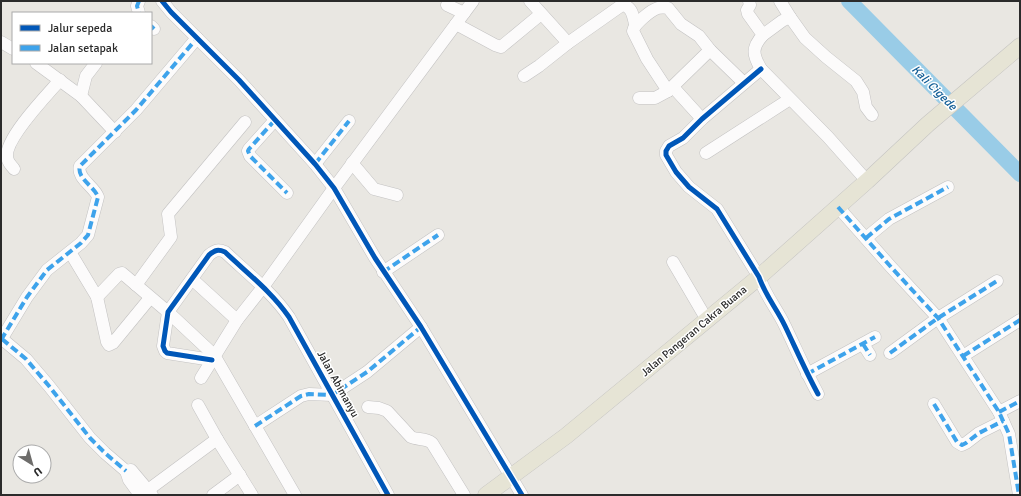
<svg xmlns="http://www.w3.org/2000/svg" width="1021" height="496" viewBox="0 0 1021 496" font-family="Signika,sans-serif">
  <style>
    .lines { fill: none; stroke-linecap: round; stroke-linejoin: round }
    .river { stroke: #99cce7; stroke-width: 16 }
    .minor-casing { stroke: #c3c2c2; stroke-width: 13 }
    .major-casing { stroke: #c5c4c2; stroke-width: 17 }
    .minor { stroke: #fcfbfb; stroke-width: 12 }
    .major { stroke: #e6e4d5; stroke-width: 16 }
    .quiet { stroke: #3ea3eb; stroke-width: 4; stroke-dasharray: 8 4; stroke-linecap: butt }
    .cycleway-casing { stroke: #fff; stroke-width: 8 }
    .cycleway { stroke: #0057b8; stroke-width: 5 }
    .labels { text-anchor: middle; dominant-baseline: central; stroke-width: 3; stroke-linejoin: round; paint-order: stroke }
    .street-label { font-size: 11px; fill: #2b2b2b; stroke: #fff }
    .water-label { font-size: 12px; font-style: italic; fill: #145f97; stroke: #fff }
  </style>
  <rect width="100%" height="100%" fill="#e9e7e2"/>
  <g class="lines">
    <path class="river" d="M849,1L1020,174"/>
    <defs>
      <g id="minor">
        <path d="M139,1L137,6L139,13"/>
        <path d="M162,1L171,12L239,80L315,164L334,188L375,258L421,327L522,495"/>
        <path d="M749,1L750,5L747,10L748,14L763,35C751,48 753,55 761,69L828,137L867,181"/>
        <path d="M780,1L790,17"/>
        <path d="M447,5L464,13"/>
        <path d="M456,24L495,45L501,47L541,14"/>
        <path d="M151,26L154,29"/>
        <path d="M763,35L782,21L790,17L805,38L826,57L856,81L863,92L866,107L872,115"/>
        <path d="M1,42L13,49"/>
        <path d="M568,43L622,5C632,6 633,16 635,24"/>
        <path d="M36,63L81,96L115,132"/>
        <path d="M761,69L702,119L683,138L669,146L666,151V155L676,172L689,187L717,209L759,277C765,295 777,309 785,326C796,349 806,372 818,394"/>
        <path d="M524,76L539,66L568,43L530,1"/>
        <path d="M673,87L702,119"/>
        <path d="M668,91L647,59L633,31C634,24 651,10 658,8C662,7 664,7 668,8L681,24L699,36L710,50L744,83"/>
        <path d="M81,96L86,76L96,63"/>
        <path d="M639,98H655L668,91L710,50"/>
        <path d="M275,120L249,149L248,151L250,156L287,193"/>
        <path d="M706,153L790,99"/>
        <path d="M352,163L374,189L397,195"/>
        <path d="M315,164L349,121"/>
        <path d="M14,169C11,165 7,162 7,156C6,137 47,95 60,80"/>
        <path d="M838,207L891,267L938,318L999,412L1009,434L1019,495"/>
        <path d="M866,238L889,219L948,187"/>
        <path d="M70,252L97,297L107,342L109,345L113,343L150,298"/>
        <path d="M673,262L707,320"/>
        <path d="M383,272L438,235"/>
        <path d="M192,279L237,320"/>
        <path d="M136,285L171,237L168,214L245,122"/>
        <path d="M97,297L119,274L122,273L168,312L214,355L295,495"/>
        <path d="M1,338L26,359L49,386L90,438L105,453L126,471"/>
        <path d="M1,340L27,297L47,270L81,243L88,235L98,197C95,187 76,178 80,166L136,110L197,38"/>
        <path d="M863,344L870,355"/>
        <path d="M890,353L938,318L997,281"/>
        <path d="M963,356L1020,320"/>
        <path d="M212,360L167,353L165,351L163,346L168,312L209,255C215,250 218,249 225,252C247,273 272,292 289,317L388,495"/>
        <path d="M807,374L875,337"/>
        <path d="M201,378L237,320L263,287L334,188L473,1"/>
        <path d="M934,404L957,442L962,445L966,443L979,433L1003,421"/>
        <path d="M198,405L217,439"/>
        <path d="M368,407L379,408L387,411L411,437C417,440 426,438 432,443L464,495"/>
        <path d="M999,412L1020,401"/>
        <path d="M255,426L301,396L309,394L332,395L367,372L421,327"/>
        <path d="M148,490L217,439L252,495"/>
        <path d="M140,495L129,480L126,471L131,470L152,495"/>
        <path d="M213,495L240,475"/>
      </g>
      <path id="major" d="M486,495L566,436L759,277L867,181L928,124L1020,46"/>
    </defs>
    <use href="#minor" class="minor-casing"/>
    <use href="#major" class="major-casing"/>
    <use href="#minor" class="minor"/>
    <use href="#major" class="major"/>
    <g class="quiet">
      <path d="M139,1L137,6L139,13"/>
      <path d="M151,26L154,29"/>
      <path d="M275,120L249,149L248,151L250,156L287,193"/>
      <path d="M315,164L349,121"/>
      <path d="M838,207L891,267L938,318L999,412L1009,434L1019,495"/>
      <path d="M866,238L889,219L948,187"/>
      <path d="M383,272L438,235"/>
      <path d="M2,339L26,359L49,386L90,438L105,453L126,471"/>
      <path d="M1,340L27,297L47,270L81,243L88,235L98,197C95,187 76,178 80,166L136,110L197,38"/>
      <path d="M863,344L870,355"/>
      <path d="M890,353L938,318L997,281"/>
      <path d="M963,356L1020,320"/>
      <path d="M807,374L875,337"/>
      <path d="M934,404L957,442L962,445L966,443L979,433L1003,421"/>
      <path d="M999,412L1020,401"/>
      <path d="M255,426L301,396L309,394L332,395L367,372L421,327"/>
    </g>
    <defs>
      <g id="cycleway">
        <path d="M162,1L171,12L239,80L315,164L334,188L375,258L421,327L522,495"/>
        <path d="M761,69L702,119L683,138L669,146L666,151V155L676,172L689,187L717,209L759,277C765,295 777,309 785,326C796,349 806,372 818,394"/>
        <path d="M212,360L167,353L165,351L163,346L168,312L209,255C215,250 218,249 225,252C247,273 272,292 289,317L388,495"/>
      </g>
    </defs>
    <use href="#cycleway" class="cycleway-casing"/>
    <use href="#cycleway" class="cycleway"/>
  </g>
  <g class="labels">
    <g class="street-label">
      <text transform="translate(694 331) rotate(-40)">Jalan Pangeran Cakra Buana</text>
      <text transform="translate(338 384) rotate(61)">Jalan Abimanyu</text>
    </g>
    <g class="water-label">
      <text transform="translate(934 88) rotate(45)">Kali Cigede</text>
    </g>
  </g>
  <rect width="1021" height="496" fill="none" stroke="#2b2b2b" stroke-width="4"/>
  <rect x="12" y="12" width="140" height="52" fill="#ffffff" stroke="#aaaaaa"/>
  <rect x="20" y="25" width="20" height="6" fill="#0057b8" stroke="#aaaaaa"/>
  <text x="48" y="32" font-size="12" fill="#2b2b2b">Jalur sepeda</text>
  <rect x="20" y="45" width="20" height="6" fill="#3ea3eb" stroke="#aaaaaa"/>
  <text x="48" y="52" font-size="12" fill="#2b2b2b">Jalan setapak</text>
  <g transform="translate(32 464) rotate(143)"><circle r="19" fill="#ffffff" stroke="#aaaaaa"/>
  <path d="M0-3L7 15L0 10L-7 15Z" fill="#6e6d6b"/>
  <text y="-6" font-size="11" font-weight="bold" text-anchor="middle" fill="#2b2b2b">U</text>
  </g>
</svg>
